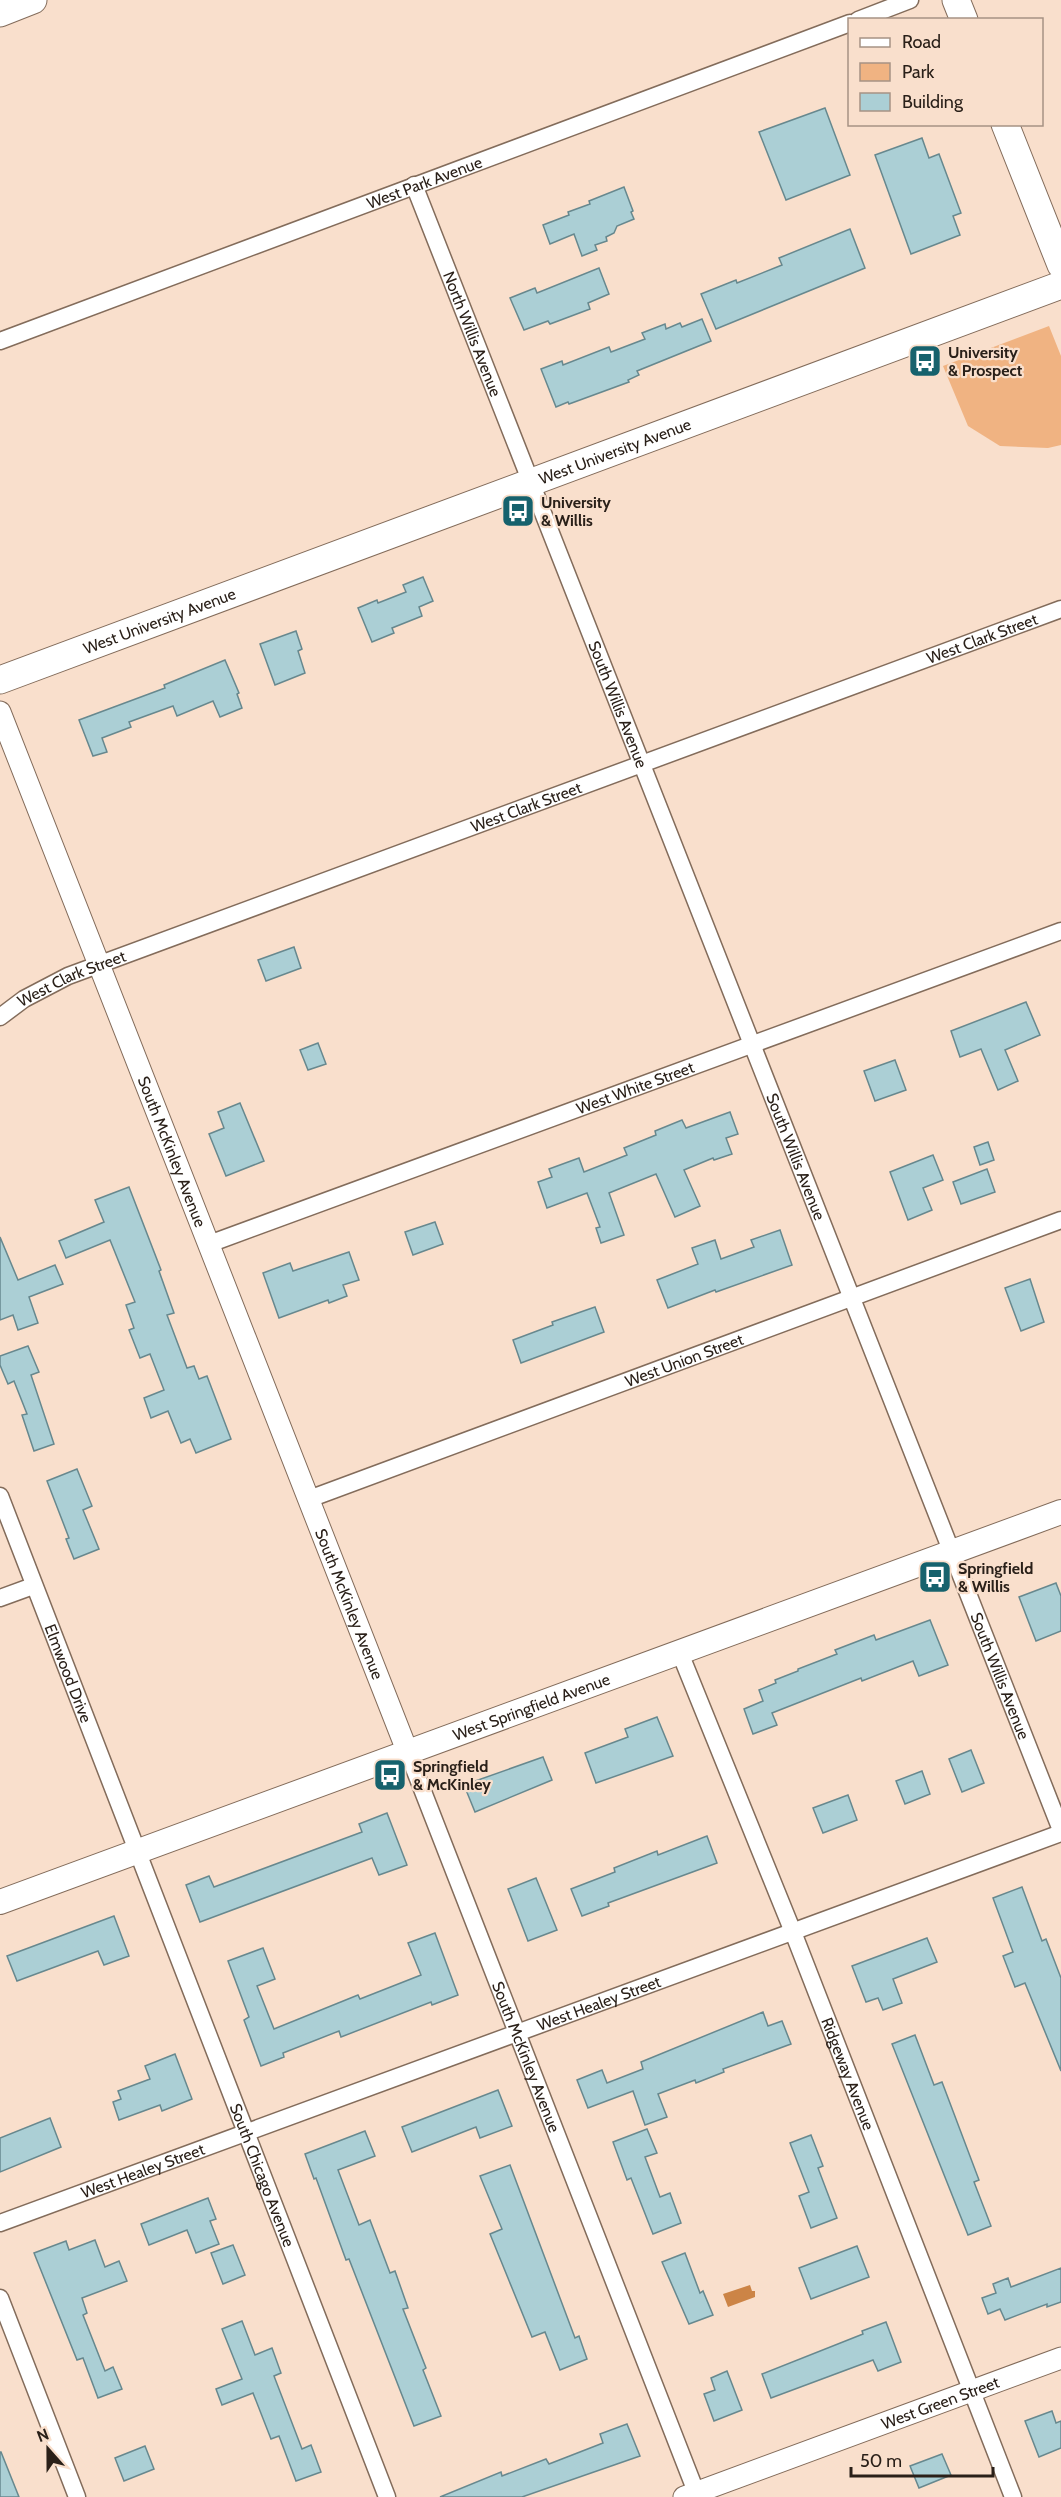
<svg xmlns="http://www.w3.org/2000/svg" width="1061" height="2497" viewBox="0 0 1061 2497" font-family="Cabin,sans-serif">
  <style>
    .green { fill: #f0b382 }
    .water { fill: #cc8446 }
    .building { fill: #abcfd5; stroke: #67888e; stroke-width: 1.5 }
    .lines { fill: none; stroke-linecap: round; stroke-linejoin: round }
    .minor-casing { stroke: #836c5b; stroke-width: 19 }
    .tertiary-casing { stroke: #836c5b; stroke-width: 23 }
    .secondary-casing { stroke: #836c5b; stroke-width: 26 }
    .primary-casing { stroke: #836c5b; stroke-width: 29 }
    .minor { stroke: #fff; stroke-width: 16 }
    .tertiary { stroke: #fff; stroke-width: 21 }
    .secondary { stroke: #fff; stroke-width: 24 }
    .primary { stroke: #fff; stroke-width: 27 }
    .labels { text-anchor: middle; dominant-baseline: central; stroke-width: 4.5; stroke-linejoin: round; paint-order: stroke }
    .street-label { font-size: 16px; fill: #2a2019; stroke: #f9dfcc }
    .poi-label { font-size: 16px; font-weight: bold; fill: #2a2019; stroke: #f9dfcc; text-anchor: start }
  </style>
  <rect width="100%" height="100%" fill="#f9dfcc"/>
  <path class="green" d="M1049,326L1061,356V445L1048,448L1000,446L968,426L943,366Z"/>
  <path class="water" d="M750,2285L752,2291H755V2297L728,2307L723,2294Z"/>
  <g class="building">
    <path d="M825,108L850,175L786,200L759,132Z"/>
    <path d="M922,138L929,158L939,154L961,213L953,216L960,235L911,254L875,155Z"/>
    <path d="M624,187L633,211L631,212L634,219L617,226L614,233L606,237L607,241L595,245L597,250L582,256L574,234L550,244L543,225L569,215L568,212L590,204L589,201Z"/>
    <path d="M850,229L865,268L716,329L701,294L736,280L737,283L782,265L779,258Z"/>
    <path d="M599,268L609,294L588,303L590,309L550,324L548,321L524,330L510,298L535,288L537,293Z"/>
    <path d="M702,319L711,341L637,371L639,375L628,380L629,382L569,404L568,402L556,407L541,369L562,361L563,365L609,347L611,352L645,339L642,333L665,324L666,329L680,323L682,327Z"/>
    <path d="M423,577L433,601L419,607L422,616L392,628L394,633L372,642L358,608L377,600L378,603L406,592L403,585Z"/>
    <path d="M296,631L302,649L298,651L305,673L275,685L260,644Z"/>
    <path d="M225,660L239,693L237,694L242,708L220,717L213,701L177,716L173,706L129,722L131,727L102,738L107,752L93,756L79,720L165,688L164,685Z"/>
    <path d="M294,947L301,968L266,981L258,960Z"/>
    <path d="M1026,1002L1040,1035L1005,1050L1018,1081L998,1090L981,1049L960,1057L951,1031Z"/>
    <path d="M318,1043L326,1064L308,1070L300,1050Z"/>
    <path d="M895,1060L906,1090L875,1101L864,1071Z"/>
    <path d="M240,1103L264,1161L226,1176L209,1134L224,1128L218,1112Z"/>
    <path d="M730,1112L738,1134L726,1138L732,1154L714,1160L713,1158L684,1170L700,1206L675,1217L656,1174L609,1193L624,1235L601,1243L596,1228L600,1227L587,1193L547,1208L538,1182L552,1177L549,1169L579,1158L584,1172L627,1155L624,1148L656,1135L655,1131L682,1120L686,1128Z"/>
    <path d="M988,1142L994,1160L980,1165L974,1147Z"/>
    <path d="M933,1155L943,1180L923,1188L932,1210L908,1220L890,1172Z"/>
    <path d="M987,1169L995,1192L961,1204L953,1182Z"/>
    <path d="M129,1187L161,1270L159,1271L174,1313L167,1315L187,1368L194,1366L199,1379L207,1376L231,1439L196,1453L190,1439L181,1443L168,1411L151,1418L144,1398L164,1390L150,1354L140,1358L129,1330L134,1328L126,1305L135,1302L110,1240L66,1258L59,1241L104,1222L95,1200Z"/>
    <path d="M435,1222L443,1244L413,1255L405,1232Z"/>
    <path d="M780,1230L792,1265L716,1292L715,1290L668,1308L657,1280L698,1264L692,1248L715,1240L721,1259L754,1247L751,1240Z"/>
    <path d="M0,1237L18,1280L55,1265L63,1284L29,1297L38,1323L18,1330L13,1315L0,1320Z"/>
    <path d="M349,1252L359,1280L343,1285L347,1296L329,1303L328,1300L279,1318L263,1273L290,1263L293,1271Z"/>
    <path d="M1030,1279L1044,1322L1021,1331L1005,1288Z"/>
    <path d="M595,1307L604,1332L521,1363L513,1340L553,1325L552,1322Z"/>
    <path d="M28,1346L39,1372L31,1375L54,1444L34,1451L22,1415L27,1414L14,1381L8,1384L0,1365V1356Z"/>
    <path d="M77,1469L92,1506L83,1510L99,1549L74,1559L66,1539L69,1538L47,1481Z"/>
    <path d="M1056,1583L1061,1596V1631L1036,1641L1019,1597Z"/>
    <path d="M930,1620L948,1665L919,1676L913,1661L862,1681L861,1678L772,1713L777,1725L753,1734L744,1709L763,1701L759,1690L776,1683L775,1680L798,1671V1669L837,1654L835,1650L874,1635L876,1640Z"/>
    <path d="M657,1717L673,1756L596,1783L585,1753L628,1737L625,1729Z"/>
    <path d="M971,1750L984,1783L962,1792L949,1759Z"/>
    <path d="M543,1757L552,1780L475,1812L464,1785Z"/>
    <path d="M922,1771L930,1794L905,1804L896,1781Z"/>
    <path d="M848,1795L857,1820L823,1833L813,1808Z"/>
    <path d="M387,1813L407,1865L379,1875L372,1858L200,1922L186,1885L209,1876L214,1887L362,1832L359,1824Z"/>
    <path d="M707,1836L717,1863L608,1903L609,1906L582,1916L571,1889L615,1872L614,1868L657,1851L658,1855Z"/>
    <path d="M536,1878L557,1930L528,1941L508,1889Z"/>
    <path d="M1022,1887L1042,1941L1046,1939L1061,1978V2071L1025,1983L1015,1987L1003,1956L1013,1952L993,1898Z"/>
    <path d="M114,1916L129,1956L104,1965L98,1951L17,1981L7,1956Z"/>
    <path d="M435,1933L458,1995L432,2005L431,2002L341,2037L339,2031L283,2053L284,2057L261,2066L244,2020L249,2017L228,1961L263,1948L275,1979L257,1986L274,2029L358,1995L360,1999L421,1975L408,1943Z"/>
    <path d="M927,1938L937,1962L893,1979L902,2003L883,2010L878,1998L866,2002L852,1966Z"/>
    <path d="M763,2012L768,2026L782,2021L791,2044L723,2069L724,2072L696,2083L695,2080L658,2094L667,2117L645,2125L633,2091L588,2108L577,2080L602,2070L607,2083L643,2069L641,2062Z"/>
    <path d="M915,2035L934,2085L942,2082L979,2180L974,2182L991,2226L968,2235L892,2044Z"/>
    <path d="M175,2054L192,2099L162,2111L160,2105L119,2120L113,2102L121,2099L118,2091L150,2079L145,2066Z"/>
    <path d="M498,2090L512,2126L480,2138L476,2127L412,2152L402,2127Z"/>
    <path d="M50,2118L61,2147L0,2172V2138Z"/>
    <path d="M647,2129L657,2153L645,2157L660,2197L670,2193L681,2223L653,2234L631,2178L627,2180L613,2142Z"/>
    <path d="M365,2131L375,2156L338,2170L359,2225L370,2220L390,2273L395,2271L408,2308L403,2309L426,2368L423,2370L441,2416L414,2426L349,2259L346,2260L316,2178L314,2179L305,2154Z"/>
    <path d="M811,2135L823,2166L818,2168L837,2218L811,2228L799,2196L809,2192L790,2143Z"/>
    <path d="M510,2165L575,2338L579,2336L587,2359L560,2370L545,2332L532,2337L490,2234L502,2229L480,2176Z"/>
    <path d="M208,2198L216,2219L210,2221L219,2244L196,2253L187,2230L149,2245L141,2224Z"/>
    <path d="M95,2240L105,2267L119,2261L127,2281L82,2298L87,2313L83,2315L105,2371L113,2367L122,2389L98,2398L83,2358L77,2360L34,2253L66,2241L69,2250Z"/>
    <path d="M233,2245L245,2275L223,2284L211,2253Z"/>
    <path d="M857,2246L869,2277L811,2299L799,2268Z"/>
    <path d="M685,2253L700,2293L703,2291L713,2315L689,2324L662,2262Z"/>
    <path d="M1061,2268V2302L1047,2307V2304L1005,2320L1000,2309L988,2314L982,2298L996,2293L993,2284L1008,2278L1011,2287Z"/>
    <path d="M242,2321L255,2355L272,2348L281,2373L274,2376L302,2449L311,2445L321,2472L296,2481L279,2436L271,2439L253,2393L222,2405L216,2389L242,2379L222,2329Z"/>
    <path d="M886,2322L901,2362L878,2371L873,2360L771,2398L762,2374L863,2334L862,2331Z"/>
    <path d="M727,2371L742,2410L714,2421L704,2394L715,2390L711,2378Z"/>
    <path d="M1052,2411L1056,2423L1061,2421V2448L1039,2457L1025,2421Z"/>
    <path d="M627,2424L640,2456L522,2497H440L501,2472L502,2476L546,2459L549,2464L603,2443L600,2434Z"/>
    <path d="M145,2446L154,2469L124,2481L115,2458Z"/>
    <path d="M0,2452H1L19,2497H0Z"/>
    <path d="M942,2454L951,2475L919,2488L910,2466Z"/>
  </g>
  <g class="lines">
    <defs>
      <g id="minor">
        <path d="M858,20L910,0"/>
        <path id="s1" d="M414,185L1061,1830"/>
        <path id="s2" d="M0,341L850,23"/>
        <path id="s3" d="M0,1017L24,999L68,976L1061,609"/>
        <path id="s4" d="M209,1244L1061,931"/>
        <path id="s5" d="M0,1496L387,2497"/>
        <path id="s6" d="M309,1499L1061,1220"/>
        <path d="M0,1598L33,1586"/>
        <path id="s7" d="M680,1653L793,1932L1013,2497"/>
        <path id="s8" d="M408,1753L698,2497"/>
        <path id="s9" d="M0,2223L1061,1833"/>
        <path d="M0,2298L77,2497"/>
      </g>
      <g id="tertiary">
        <path id="s10" d="M0,712L408,1753"/>
        <path id="s11" d="M684,2497L1061,2358"/>
      </g>
      <g id="secondary">
        <path id="s12" d="M0,1902L1061,1512"/>
      </g>
      <g id="primary">
        <path d="M956,0L964,20"/>
        <path d="M0,13L33,0"/>
        <path d="M1005,124L1061,265"/>
        <path id="s13" d="M0,680L1061,285"/>
      </g>
    </defs>
    <use href="#minor" class="minor-casing"/>
    <use href="#tertiary" class="tertiary-casing"/>
    <use href="#secondary" class="secondary-casing"/>
    <use href="#primary" class="primary-casing"/>
    <use href="#minor" class="minor"/>
    <use href="#tertiary" class="tertiary"/>
    <use href="#secondary" class="secondary"/>
    <use href="#primary" class="primary"/>
  </g>
  <defs>
    <symbol id="bus-square" viewBox="-11 -11 22 22"><rect x="-9" y="-9" width="18" height="18" rx="4" fill="#16626d" stroke="#f9dfcc"/><path d="M-5-6H5V4H4V6H2V4H-2V6H-4V4H-5ZM-3.5-4V0h7V-4ZM-3.5 1.2v1.5H-2V1.2ZM2 1.2v1.5H3.5V1.2Z" fill="#fff"/></symbol>
  </defs>
  <g fill-rule="evenodd">
    <use href="#bus-square" x="906" y="342" width="38" height="38"/>
    <use href="#bus-square" x="499" y="492" width="38" height="38"/>
    <use href="#bus-square" x="916" y="1558" width="38" height="38"/>
    <use href="#bus-square" x="371" y="1756" width="38" height="38"/>
  </g>
  <g class="labels">
    <g class="street-label">
      <text stroke="none"><textPath href="#s2" startOffset="453">West Park Avenue</textPath></text>
      <text stroke="none"><textPath href="#s1" startOffset="160">North Willis Avenue</textPath></text>
      <text stroke="none"><textPath href="#s13" startOffset="656">West University Avenue</textPath></text>
      <text stroke="none"><textPath href="#s13" startOffset="170">West University Avenue</textPath></text>
      <text stroke="none"><textPath href="#s3" startOffset="1054">West Clark Street</textPath></text>
      <text stroke="none"><textPath href="#s1" startOffset="558">South Willis Avenue</textPath></text>
      <text stroke="none"><textPath href="#s3" startOffset="568">West Clark Street</textPath></text>
      <text stroke="none"><textPath href="#s3" startOffset="82">West Clark Street</textPath></text>
      <text stroke="none"><textPath href="#s4" startOffset="454">West White Street</textPath></text>
      <text stroke="none"><textPath href="#s10" startOffset="472">South McKinley Avenue</textPath></text>
      <text stroke="none"><textPath href="#s1" startOffset="1044">South Willis Avenue</textPath></text>
      <text stroke="none"><textPath href="#s6" startOffset="400">West Union Street</textPath></text>
      <text stroke="none"><textPath href="#s10" startOffset="958">South McKinley Avenue</textPath></text>
      <text stroke="none"><textPath href="#s5" startOffset="190">Elmwood Drive</textPath></text>
      <text stroke="none"><textPath href="#s1" startOffset="1602">South Willis Avenue</textPath></text>
      <text stroke="none"><textPath href="#s12" startOffset="566">West Springfield Avenue</textPath></text>
      <text stroke="none"><textPath href="#s9" startOffset="638">West Healey Street</textPath></text>
      <text stroke="none"><textPath href="#s8" startOffset="326">South McKinley Avenue</textPath></text>
      <text stroke="none"><textPath href="#s7" startOffset="453">Ridgeway Avenue</textPath></text>
      <text stroke="none"><textPath href="#s9" startOffset="152">West Healey Street</textPath></text>
      <text stroke="none"><textPath href="#s5" startOffset="728">South Chicago Avenue</textPath></text>
      <text stroke="none"><textPath href="#s11" startOffset="273">West Green Street</textPath></text>
    </g>
    <g class="poi-label">
      <text x="948" y="352">University<tspan x="948" dy="18">&amp; Prospect</tspan></text>
      <text x="541" y="502">University<tspan x="541" dy="18">&amp; Willis</tspan></text>
      <text x="958" y="1568">Springfield<tspan x="958" dy="18">&amp; Willis</tspan></text>
      <text x="413" y="1766">Springfield<tspan x="413" dy="18">&amp; McKinley</tspan></text>
    </g>
  </g>
  <rect x="848" y="18" width="195" height="108" fill="#f9dfcc" stroke="#a69384" stroke-width="1.5"/>
  <rect x="860" y="38" width="30" height="9" fill="#ffffff" stroke="#a69384" stroke-width="1.5"/>
  <text x="902" y="48" font-size="18" fill="#2a2019">Road</text>
  <rect x="860" y="63" width="30" height="18" fill="#f0b382" stroke="#a69384" stroke-width="1.5"/>
  <text x="902" y="78" font-size="18" fill="#2a2019">Park</text>
  <rect x="860" y="93" width="30" height="18" fill="#abcfd5" stroke="#a69384" stroke-width="1.5"/>
  <text x="902" y="108" font-size="18" fill="#2a2019">Building</text>
  <g transform="translate(48 2449) rotate(339)" stroke="#f9dfcc" stroke-width="4.5" paint-order="stroke">
  <path d="M0-4.5L10 22L0 15L-10 22Z" fill="#2a2019"/>
  <text y="-9" font-size="16" font-weight="bold" text-anchor="middle" fill="#2a2019">N</text>
  </g>
  <path d="M851 2467v9h142v-9" fill="none" stroke="#2a2019" stroke-width="3"/>
  <text x="860" y="2467" font-size="18" fill="#2a2019" stroke="#f9dfcc" stroke-width="4.5" paint-order="stroke">50 m</text>
</svg>
